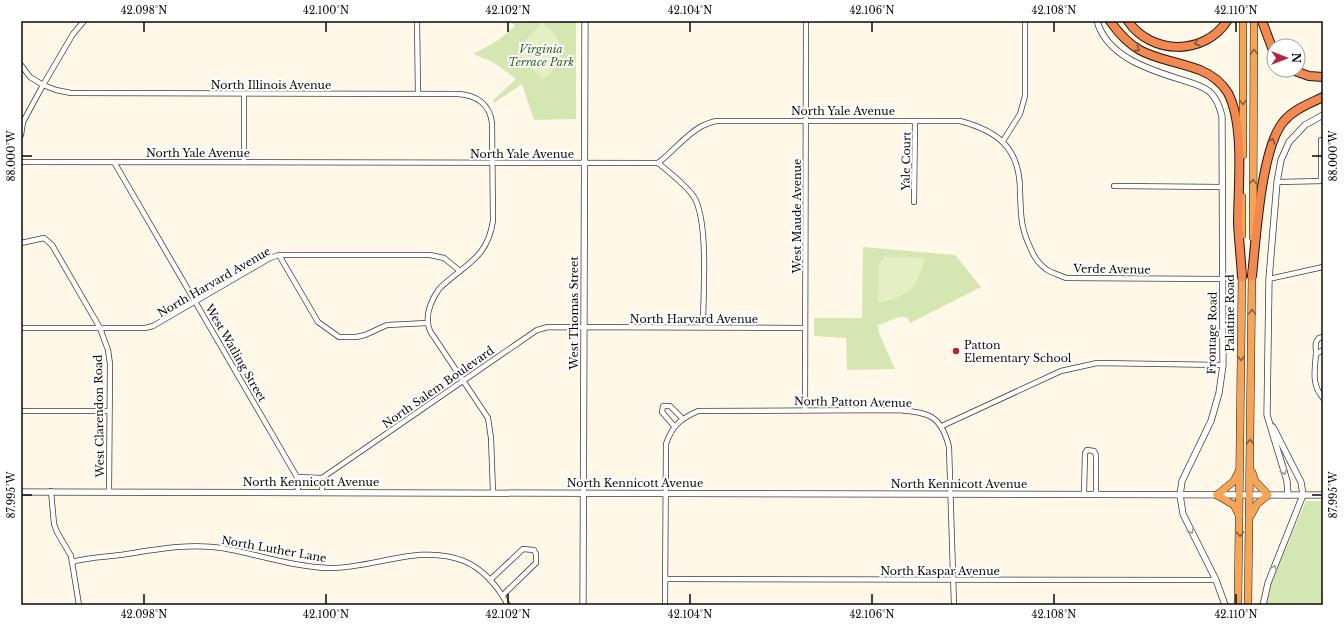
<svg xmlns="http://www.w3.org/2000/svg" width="1344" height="626" viewBox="0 0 1344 626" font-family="'Libre Baskerville',serif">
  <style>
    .green { fill: #d4e7b2 }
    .pitch { fill: #e5efc4 }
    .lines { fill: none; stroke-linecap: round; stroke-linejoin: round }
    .minor-casing { stroke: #3d3d3d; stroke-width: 6 }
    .tertiary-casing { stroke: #3d3d3d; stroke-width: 7 }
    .trunk-casing { stroke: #1b1b1b; stroke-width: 8 }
    .motorway-casing { stroke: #1b1b1b; stroke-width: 10 }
    .minor { stroke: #fff; stroke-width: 4.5 }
    .tertiary { stroke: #fff; stroke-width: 5.5 }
    .trunk { stroke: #f5a557; stroke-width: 7 }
    .motorway { stroke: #f38950; stroke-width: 8 }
    .oneway { stroke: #8a5030 }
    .oneway2 { stroke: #8b5f34 }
    .oneway3 { stroke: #9d9d9d }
    .ticks { fill: none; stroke: #0a0a0a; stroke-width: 1.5 }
    .poi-dot { fill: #b7253c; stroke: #fff; stroke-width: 1.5 }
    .labels { text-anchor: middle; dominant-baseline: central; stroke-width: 4; stroke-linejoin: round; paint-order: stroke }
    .park-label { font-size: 11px; font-style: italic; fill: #325f1c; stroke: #fff }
    .street-label { font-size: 11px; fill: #0a0a0a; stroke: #fff }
    .poi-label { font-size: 11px; fill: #0a0a0a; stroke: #fff; text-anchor: start }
    .neatline { fill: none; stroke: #0a0a0a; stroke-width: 1.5 }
    .ticks-label { font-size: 10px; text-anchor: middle; fill: #0a0a0a }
  </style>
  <rect width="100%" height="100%" fill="#fff7e7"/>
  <g class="green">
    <path d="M510,21L519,23L520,21H576V119L534,120L522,84L494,103L493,100L516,79L493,62L473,54L497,41L515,26Z"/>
    <path d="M863,247L955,255L981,287L910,323L908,318C897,314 889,323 878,325L879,333L895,369L847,370L846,338L814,336V318H862Z"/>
    <path d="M1306,501H1323V605H1266L1270,585Z"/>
  </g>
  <g class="pitch">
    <path d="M542,22C567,43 568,59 543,80L521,57L520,47Z"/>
    <path d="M884,257L925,258C916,289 910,296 878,303L879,265Z"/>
  </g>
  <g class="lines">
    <defs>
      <g id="minor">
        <path d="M84,21L73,34L43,85L56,90L71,93L458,94C476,95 490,104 492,123L493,221C487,260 464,264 439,289C430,302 424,316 430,331L488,418L491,438L493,492"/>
        <path d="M417,21L418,93"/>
        <path d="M21,65L30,77L43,85L23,122L21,135"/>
        <path d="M244,94V162"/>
        <path d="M1003,141L1020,114L1025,96V21"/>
        <path d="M21,162L658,163C673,152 685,135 702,126C706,124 712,122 716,121H960C998,131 1020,148 1020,191C1021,213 1020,226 1030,247C1033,255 1039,264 1046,269C1051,273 1060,275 1066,278L1223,279"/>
        <path d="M114,162L297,477L298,493"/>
        <path d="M658,163C670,173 685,184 694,197C709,222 703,295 703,327"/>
        <path d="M1321,180V140"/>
        <path d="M1277,182L1323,181"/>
        <path d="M1114,186L1222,187"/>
        <path d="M914,202L915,121"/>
        <path d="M21,243L44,238L52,245L100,328L108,350L110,364L109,491"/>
        <path d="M279,255L318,322L339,337H356L365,335L387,325L427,323"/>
        <path d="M1269,279L1323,267"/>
        <path d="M21,328H145L153,326L270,258L279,255H430L444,258L460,271"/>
        <path d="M1323,337L1319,338C1314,343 1316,346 1316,353C1315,370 1311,384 1323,398"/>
        <path d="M1316,354L1323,350"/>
        <path d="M805,410L806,21"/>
        <path d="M21,411H109"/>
        <path d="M674,426L662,412L663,406H670L682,418"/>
        <path d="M942,426L1061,371L1097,363L1223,365"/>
        <path d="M297,477L322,478"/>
        <path d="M51,491L54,524L57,532L71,556L79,605"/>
        <path d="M322,492V478L537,330L548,327L805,328"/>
        <path d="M1084,494L1085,453L1087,450L1094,451L1096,455V494"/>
        <path d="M72,562C88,557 104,557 120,555C154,550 187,543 222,548C257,554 293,567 329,568C373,569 420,543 464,561C483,569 498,587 508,605"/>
        <path d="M665,579L1216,580"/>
        <path d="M490,580L523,549L534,550L536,554V563L503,595"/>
        <path d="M665,605L666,444C672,426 680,419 698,411L899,410C929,413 941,415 949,447L954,605"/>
      </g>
      <g id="tertiary">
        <path d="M1097,21C1107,56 1147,69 1179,79C1188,82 1202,85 1210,92C1217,99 1219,106 1222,116L1223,365L1219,393L1211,421L1182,481L1180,495L1183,514L1216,580L1225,605"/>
        <path d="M21,492L1323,495"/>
        <path d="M1288,495L1287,481L1267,415L1269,279L1277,182L1281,160L1289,142L1305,125L1323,115"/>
        <path d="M583,605L585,21"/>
        <path d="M1263,605L1268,583L1303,495L1301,482L1273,427"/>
      </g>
      <g id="trunk">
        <path d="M1243,155V21"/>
        <path d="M1242,235V197"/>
        <path d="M1253,237L1254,21"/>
        <path d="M1217,495L1234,481L1239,471"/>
        <path d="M1217,495L1234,505L1239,515"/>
        <path d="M1251,515L1257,504L1268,495L1255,481L1252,472"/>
        <path d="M1238,605L1242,271"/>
        <path d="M1248,605L1252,271"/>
      </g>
      <g id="motorway">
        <path d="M1110,21C1138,61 1159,55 1200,70C1212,75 1222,83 1228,93C1245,126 1238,186 1238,223C1239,241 1241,259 1242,277"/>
        <path d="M1128,21C1151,55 1204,56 1227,21"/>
        <path d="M1262,21L1274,53"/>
        <path d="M1292,70L1309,76L1323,77"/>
        <path d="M1252,276C1256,239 1261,147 1284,121C1294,109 1309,104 1323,97"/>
      </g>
    </defs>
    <use href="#minor" class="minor-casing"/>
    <use href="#tertiary" class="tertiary-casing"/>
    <use href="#trunk" class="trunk-casing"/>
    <use href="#motorway" class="motorway-casing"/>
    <use href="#minor" class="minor"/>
    <use href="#tertiary" class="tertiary"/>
    <use href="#trunk" class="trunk"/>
    <use href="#motorway" class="motorway"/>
  </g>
  <defs><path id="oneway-chevron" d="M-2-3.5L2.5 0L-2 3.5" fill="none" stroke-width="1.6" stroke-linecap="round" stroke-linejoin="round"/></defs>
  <g class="oneway">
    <use href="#oneway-chevron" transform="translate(1197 43) rotate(161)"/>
    <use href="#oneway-chevron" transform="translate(1137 49) rotate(33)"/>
    <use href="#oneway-chevron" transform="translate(1272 141) rotate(-71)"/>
  </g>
  <g class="oneway2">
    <use href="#oneway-chevron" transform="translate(1254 52) rotate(-90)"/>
    <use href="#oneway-chevron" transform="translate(1243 102) rotate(90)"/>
    <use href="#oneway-chevron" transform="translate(1253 182) rotate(-90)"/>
    <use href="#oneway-chevron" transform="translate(1252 312) rotate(-89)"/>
    <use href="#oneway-chevron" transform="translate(1241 358) rotate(90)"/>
    <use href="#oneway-chevron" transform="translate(1250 442) rotate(-89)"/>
    <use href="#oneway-chevron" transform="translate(1240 534) rotate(91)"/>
  </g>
  <g class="oneway3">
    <use href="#oneway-chevron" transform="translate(1284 472) rotate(71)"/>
    <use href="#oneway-chevron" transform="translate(1191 531) rotate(63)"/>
    <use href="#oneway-chevron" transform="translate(1274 568) rotate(-68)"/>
  </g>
  <path class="ticks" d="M144,22V32M326,22V32M508,22V32M690,22V32M872,22V32M1054,22V32M1236,22V32M22,156H32M1312,156H1322M22,495H32M1312,495H1322M144,594V604M326,594V604M508,594V604M690,594V604M872,594V604M1054,594V604M1236,594V604"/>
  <circle class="poi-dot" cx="956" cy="351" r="4"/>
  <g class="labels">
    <g class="park-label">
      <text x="541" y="49">Virginia<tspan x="541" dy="13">Terrace Park</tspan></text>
    </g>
    <g class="street-label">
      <text x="271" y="85">North Illinois Avenue</text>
      <text x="843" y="111">North Yale Avenue</text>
      <text x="198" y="153">North Yale Avenue</text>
      <text x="522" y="154">North Yale Avenue</text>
      <text transform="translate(906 161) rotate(-89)">Yale Court</text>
      <text transform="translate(797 216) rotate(-90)">West Maude Avenue</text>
      <text transform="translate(1112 269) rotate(1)">Verde Avenue</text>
      <text transform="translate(214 282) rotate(-30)">North Harvard Avenue</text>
      <text transform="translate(574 313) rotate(-90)">West Thomas Street</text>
      <text transform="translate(1230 313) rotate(-90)">Palatine Road</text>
      <text x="694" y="319">North Harvard Avenue</text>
      <text transform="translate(1212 333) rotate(-89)">Frontage Road</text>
      <text transform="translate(236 353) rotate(60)">West Watling Street</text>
      <text transform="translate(438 387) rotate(-35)">North Salem Boulevard</text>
      <text transform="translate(853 402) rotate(1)">North Patton Avenue</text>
      <text transform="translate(99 416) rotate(-91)">West Clarendon Road</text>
      <text x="311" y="482">North Kennicott Avenue</text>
      <text x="635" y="483">North Kennicott Avenue</text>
      <text x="959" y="484">North Kennicott Avenue</text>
      <text transform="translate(274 549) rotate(10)">North Luther Lane</text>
      <text x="940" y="571">North Kaspar Avenue</text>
    </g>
    <g class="poi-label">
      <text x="964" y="345">Patton<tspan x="964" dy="13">Elementary School</tspan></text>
    </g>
  </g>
  <rect width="1344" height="626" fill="none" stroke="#ffffff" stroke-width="44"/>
  <g transform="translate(1286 58) rotate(90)"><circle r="19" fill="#ffffff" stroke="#9d9d9d"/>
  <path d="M0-3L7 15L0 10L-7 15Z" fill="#b7253c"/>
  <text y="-6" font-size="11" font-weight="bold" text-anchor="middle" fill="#0a0a0a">N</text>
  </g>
  <rect x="22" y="22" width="1300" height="582" class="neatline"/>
  <g class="ticks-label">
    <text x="144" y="14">42.098°N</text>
    <text x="326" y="14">42.100°N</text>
    <text x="508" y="14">42.102°N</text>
    <text x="690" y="14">42.104°N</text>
    <text x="872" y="14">42.106°N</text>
    <text x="1054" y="14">42.108°N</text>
    <text x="1236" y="14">42.110°N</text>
    <text transform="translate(1333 156) rotate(-90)" y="4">88.000°W</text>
    <text transform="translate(11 156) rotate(-90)" y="4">88.000°W</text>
    <text transform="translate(1333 495) rotate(-90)" y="4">87.995°W</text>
    <text transform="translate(11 495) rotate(-90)" y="4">87.995°W</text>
    <text x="144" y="618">42.098°N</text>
    <text x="326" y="618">42.100°N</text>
    <text x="508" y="618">42.102°N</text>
    <text x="690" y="618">42.104°N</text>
    <text x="872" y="618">42.106°N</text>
    <text x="1054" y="618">42.108°N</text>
    <text x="1236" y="618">42.110°N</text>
  </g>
</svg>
